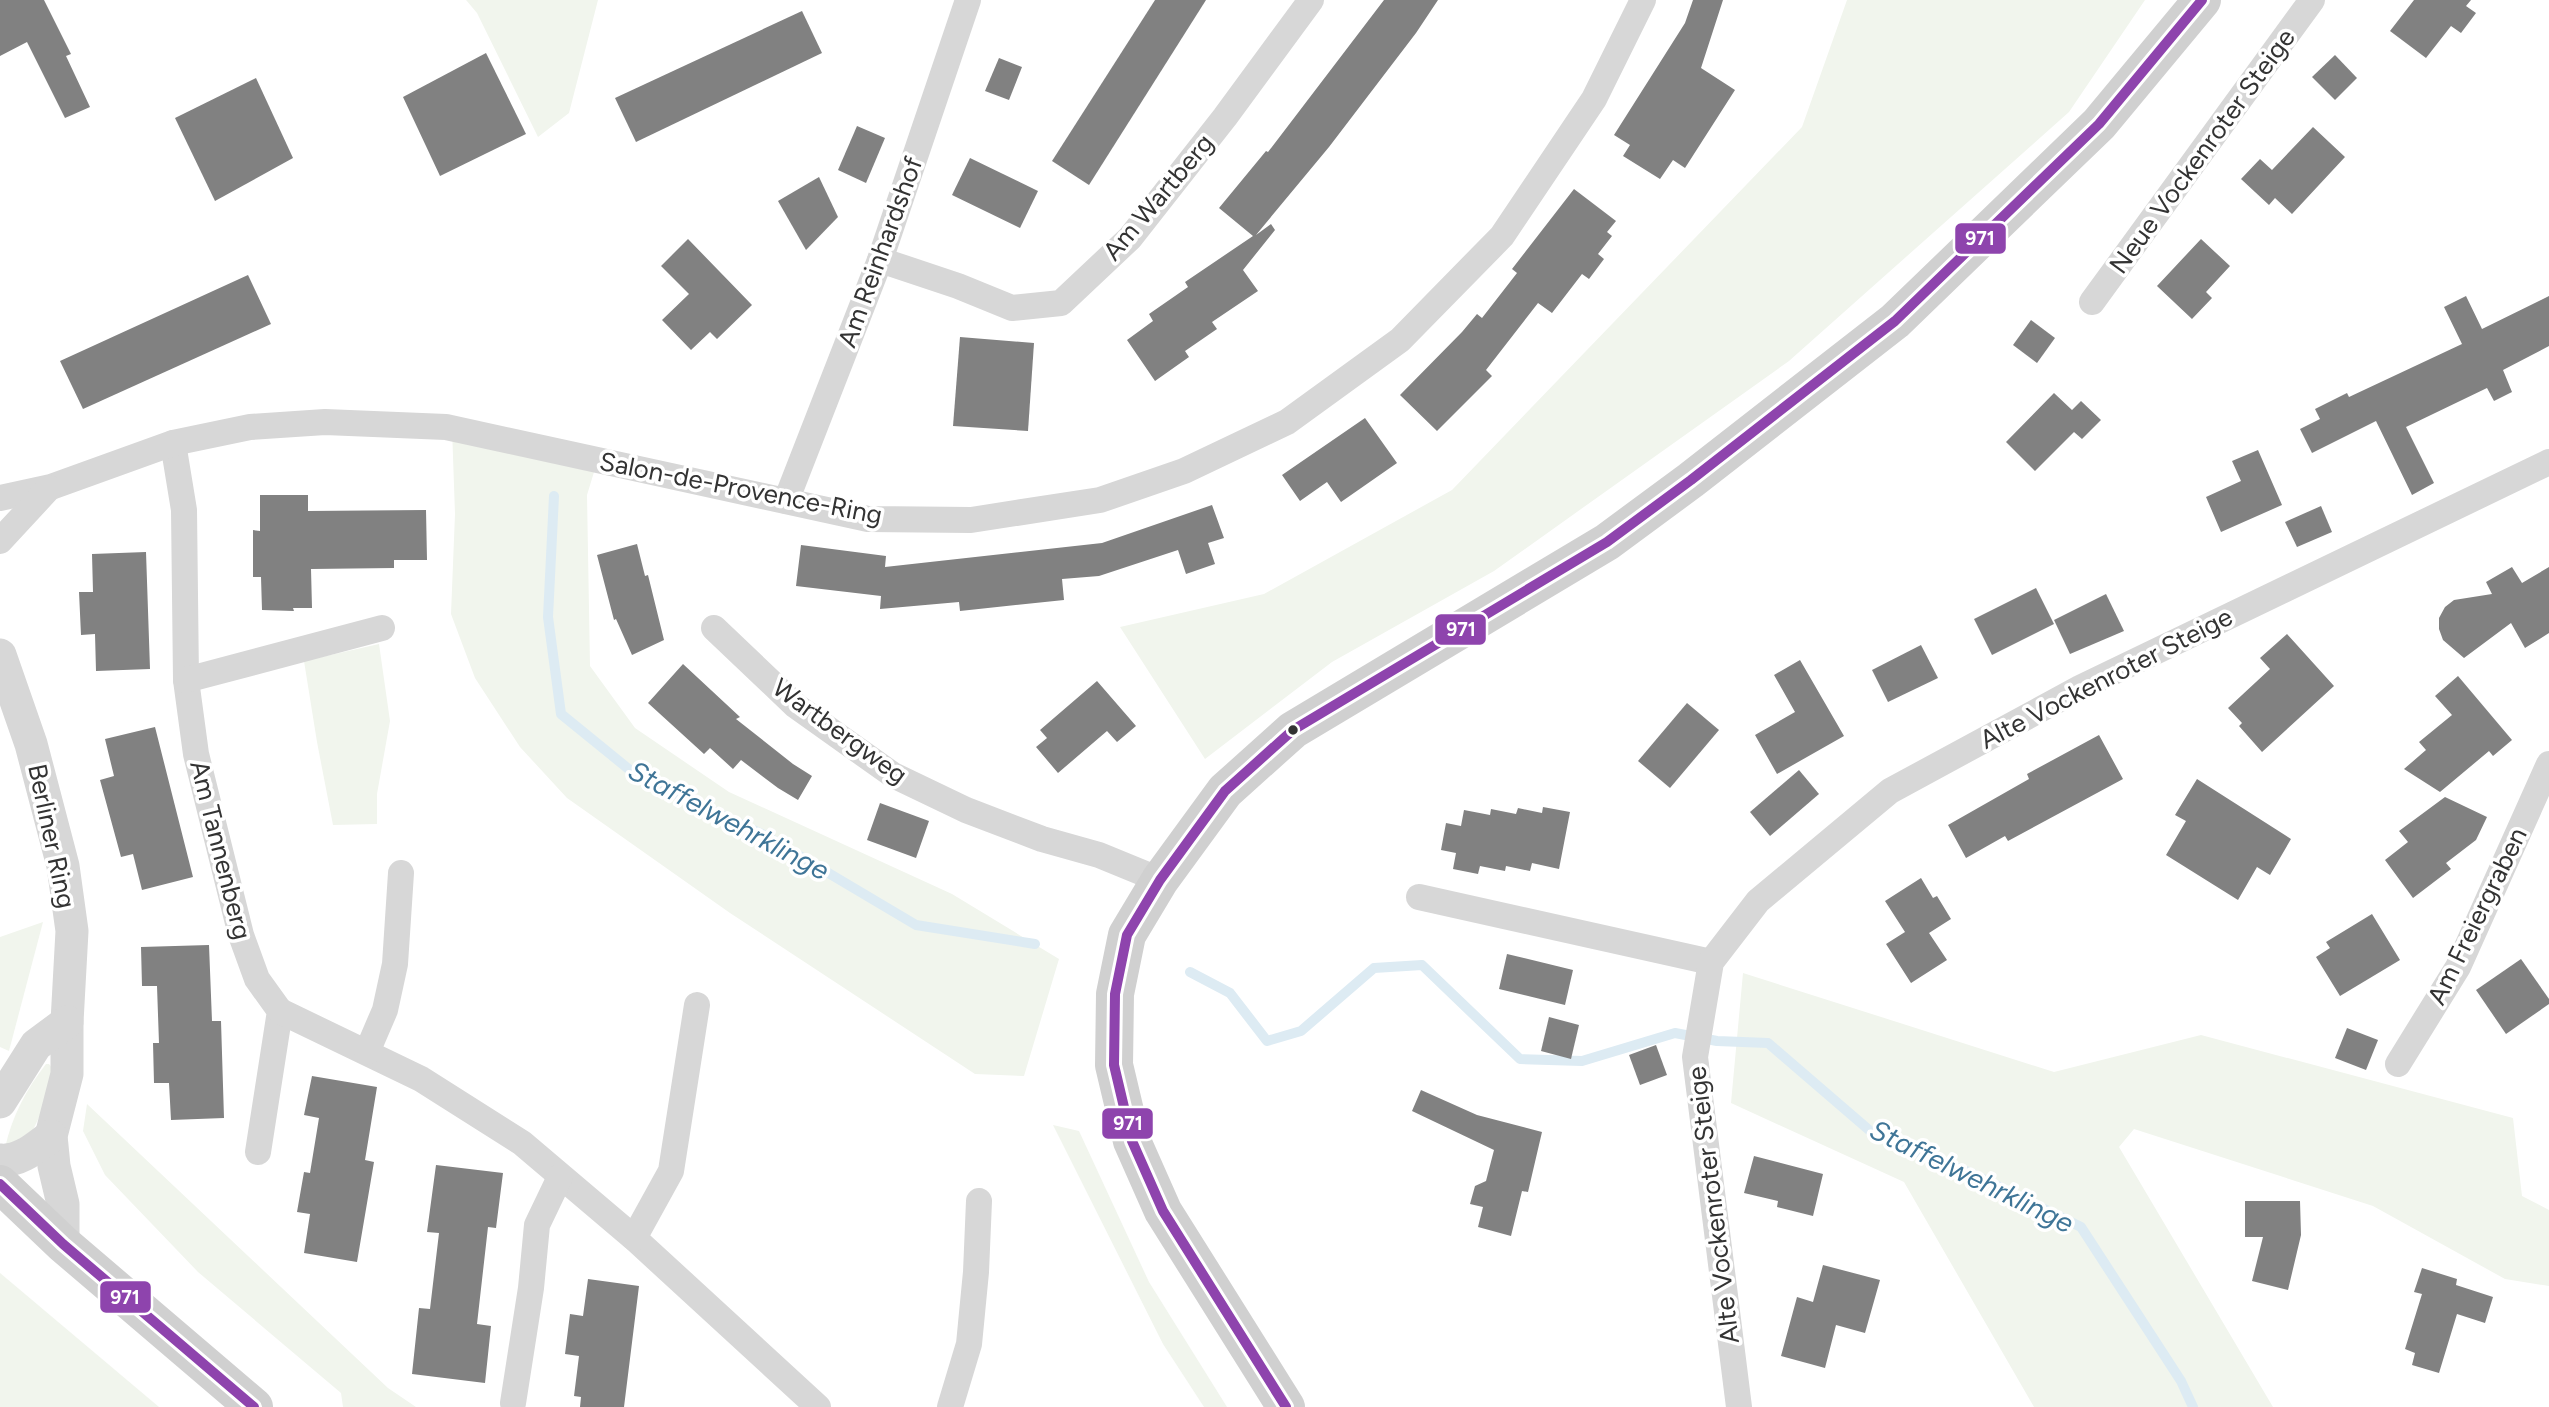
<svg xmlns="http://www.w3.org/2000/svg" width="2549" height="1407" viewBox="0 0 2549 1407" font-family="Figtree,sans-serif">
  <style>
    .green { fill: #f1f5ed }
    .lines { fill: none; stroke-linecap: round; stroke-linejoin: round }
    .stream { stroke: #ddebf3; stroke-width: 10 }
    .building { fill: #818181 }
    .minor { stroke: #d7d7d7; stroke-width: 26 }
    .tertiary { stroke: #d7d7d7; stroke-width: 33 }
    .secondary { stroke: #d0d0d0; stroke-width: 38 }
    .bus-1-casing { stroke: #fff; stroke-width: 16 }
    .bus-1 { stroke: #8e44ad; stroke-width: 10 }
    .bus-dot { fill: #333; stroke: #fff; stroke-width: 2.5 }
    .labels { text-anchor: middle; dominant-baseline: central; stroke-width: 7; stroke-linejoin: round; paint-order: stroke }
    .street-label { font-size: 26px; fill: #333; stroke: #fff }
    .water-label { font-size: 28px; font-style: italic; fill: #3f7597; stroke: #fff }
    .line-badge { stroke: #fff; stroke-width: 2.5 }
    .badge-label { font-size: 19px; text-anchor: middle; font-weight: bold; fill: #fff }
  </style>
  <rect width="100%" height="100%" fill="#fff"/>
  <g class="green">
    <path d="M466,0H598L569,113L538,137L477,13Z"/>
    <path d="M1847,0H2145L2069,112L1789,361L1494,571L1332,662L1205,759L1120,627L1264,594L1452,490L1802,127Z"/>
    <path d="M452,428L598,459L587,495L590,666L635,728L729,792L952,894L1059,959L1024,1076L975,1074L730,913L567,798L520,747L475,678L451,614L455,514Z"/>
    <path d="M379,644L390,721L377,794V824L333,825L317,742L304,661Z"/>
    <path d="M43,922L9,1051L0,1047V937Z"/>
    <path d="M1743,973L2054,1072L2201,1035L2513,1118L2522,1196L2549,1210V1286L2505,1279L2373,1206L2134,1129L2119,1147L2273,1407H2034L1904,1182L1731,1103Z"/>
    <path d="M46,1064H49L52,1068L43,1109L33,1130L5,1148C12,1116 26,1090 46,1064Z"/>
    <path d="M87,1104L388,1388L416,1407H343L341,1393L198,1272L105,1175L83,1131Z"/>
    <path d="M1053,1125L1079,1131L1149,1282L1227,1407H1204L1163,1344Z"/>
    <path d="M0,1273L159,1407H0Z"/>
  </g>
  <g class="lines">
    <g class="stream">
      <path d="M554,496L548,617L561,714L636,775L766,836L916,925L1035,944"/>
      <path d="M1190,972L1230,993L1267,1041L1301,1031L1374,968L1422,965L1520,1059L1582,1061L1675,1033L1717,1041L1768,1043L1876,1136L1971,1173L2081,1227L2181,1381L2193,1407"/>
    </g>
  </g>
  <g class="building">
    <path d="M0,0H44L71,54L66,56L90,107L65,118L27,42L0,56Z"/>
    <path d="M1155,0H1206L1089,185L1052,161Z"/>
    <path d="M1384,0H1438L1416,33L1329,147L1256,235L1271,224L1275,230L1243,270L1258,291L1212,322L1217,329L1185,351L1189,357L1155,381L1127,340L1153,321L1149,314L1188,287L1185,282L1253,236L1219,208L1266,151L1268,152Z"/>
    <path d="M1693,0H1723L1701,68L1735,90L1685,168L1673,160L1660,179L1623,156L1630,145L1614,135L1685,23Z"/>
    <path d="M2414,0H2471L2466,6L2476,13L2461,33L2451,26L2426,58L2390,31Z"/>
    <path d="M802,11L822,53L636,142L615,98Z"/>
    <path d="M486,53L526,134L440,176L403,97Z"/>
    <path d="M2335,55L2357,78L2335,100L2312,77Z"/>
    <path d="M999,58L1022,67L1009,100L985,91Z"/>
    <path d="M256,78L293,158L215,201L175,118Z"/>
    <path d="M857,126L885,138L866,183L838,170Z"/>
    <path d="M2313,127L2345,157L2292,214L2275,198L2269,205L2241,179L2260,159L2272,170Z"/>
    <path d="M970,158L1038,191L1020,228L952,195Z"/>
    <path d="M819,177L838,217L806,250L778,201Z"/>
    <path d="M1574,189L1616,221L1607,232L1612,236L1598,254L1604,259L1589,279L1582,274L1552,313L1538,303L1486,370L1492,376L1437,431L1400,395L1462,332L1477,314L1482,318L1517,273L1512,269Z"/>
    <path d="M688,239L752,305L717,339L710,332L691,350L662,320L689,294L661,266Z"/>
    <path d="M2201,239L2230,266L2206,292L2212,298L2192,319L2157,286Z"/>
    <path d="M248,275L271,324L83,409L60,361Z"/>
    <path d="M2466,296L2482,329L2549,296V346L2503,370L2512,392L2494,401L2487,388L2406,427L2434,483L2412,495L2376,421L2312,453L2300,429L2320,419L2315,409L2347,393L2349,397L2462,344L2444,307Z"/>
    <path d="M2031,320L2055,338L2037,363L2013,345Z"/>
    <path d="M960,337L1034,343L1028,431L953,426Z"/>
    <path d="M2054,393L2072,410L2081,401L2101,420L2082,439L2074,432L2035,471L2006,442Z"/>
    <path d="M1365,418L1397,463L1341,502L1327,482L1300,501L1282,475Z"/>
    <path d="M2258,450L2282,505L2221,532L2206,497L2241,481L2232,461Z"/>
    <path d="M260,495H308V511L426,510L427,560H394V568L311,569L312,608H293L294,611L262,610L261,577H253V530L260,531Z"/>
    <path d="M1212,505L1224,538L1208,543L1215,564L1186,574L1178,550L1099,576L1062,579L1064,600L960,611L959,602L880,609L881,596L796,586L801,545L886,556L885,567L1102,543Z"/>
    <path d="M2321,506L2332,532L2297,547L2285,522Z"/>
    <path d="M637,544L645,576L648,575L664,640L632,655L616,619L614,620L597,555Z"/>
    <path d="M146,552L150,669L96,671L95,634L81,635L79,592H93L92,554Z"/>
    <path d="M2512,567L2522,583L2549,567V633L2525,648L2511,623L2464,658L2443,640L2439,629V618L2445,607L2454,600L2492,594L2486,582Z"/>
    <path d="M2036,588L2054,624L1992,655L1974,619Z"/>
    <path d="M2106,594L2124,631L2070,654L2054,620Z"/>
    <path d="M2287,634L2334,686L2262,752L2239,726L2242,723L2228,708L2270,669L2260,658Z"/>
    <path d="M1921,645L1938,678L1888,702L1872,670Z"/>
    <path d="M1800,660L1844,736L1777,774L1755,735L1795,712L1774,675Z"/>
    <path d="M683,664L740,717L736,719L793,764L812,776L798,800L778,788L741,760L733,769L710,748L704,754L648,703Z"/>
    <path d="M2458,676L2512,740L2493,756L2489,751L2440,792L2404,769L2426,750L2419,742L2452,715L2435,696Z"/>
    <path d="M1097,681L1136,726L1117,742L1107,731L1058,773L1036,747L1047,738L1040,730Z"/>
    <path d="M1687,703L1719,730L1670,788L1638,761Z"/>
    <path d="M155,727L193,877L142,890L133,854L121,857L100,780L114,776L105,739Z"/>
    <path d="M2099,735L2123,779L2008,841L2005,836L1966,858L1948,825L2029,779L2027,774Z"/>
    <path d="M1799,770L1819,794L1770,836L1750,812Z"/>
    <path d="M2197,779L2291,839L2270,875L2257,867L2238,900L2166,855L2186,821L2175,815Z"/>
    <path d="M2445,797L2487,817L2476,840L2446,863L2451,869L2413,898L2385,860L2408,842L2399,831Z"/>
    <path d="M880,803L929,821L916,858L867,840Z"/>
    <path d="M1543,807L1570,812L1559,869L1532,863L1530,871L1506,866L1505,871L1480,866L1478,874L1453,869L1456,853L1441,850L1446,823L1461,826L1464,810L1490,815L1491,809L1516,814L1518,808L1542,813Z"/>
    <path d="M1921,878L1933,898L1937,896L1951,919L1929,933L1947,960L1911,983L1886,944L1905,932L1885,901Z"/>
    <path d="M2372,914L2400,960L2340,996L2316,957L2330,948L2326,942Z"/>
    <path d="M209,945L212,1021H221L224,1118L171,1120L169,1083H154L153,1043H159L157,986H142L141,947Z"/>
    <path d="M1507,954L1573,970L1565,1005L1499,989Z"/>
    <path d="M2521,959L2549,999V1004L2506,1034L2476,990Z"/>
    <path d="M1549,1017L1579,1025L1571,1059L1541,1051Z"/>
    <path d="M2347,1028L2378,1040L2366,1070L2335,1058Z"/>
    <path d="M1656,1045L1667,1075L1640,1085L1629,1055Z"/>
    <path d="M312,1076L377,1087L365,1160L374,1162L357,1262L304,1253L310,1214L297,1212L304,1172L310,1173L319,1118L304,1115Z"/>
    <path d="M1421,1090L1477,1115L1542,1132L1528,1192L1522,1191L1511,1236L1478,1227L1483,1207L1470,1204L1475,1186L1486,1181L1494,1150L1412,1111Z"/>
    <path d="M1754,1156L1823,1174L1813,1216L1777,1207L1778,1201L1744,1193Z"/>
    <path d="M436,1165L503,1173L496,1228L488,1227L477,1324L491,1326L485,1383L412,1374L419,1308L430,1309L439,1233L427,1232Z"/>
    <path d="M2245,1201H2300L2301,1235L2288,1290L2252,1281L2263,1237H2245Z"/>
    <path d="M1823,1265L1880,1280L1865,1333L1836,1325L1825,1368L1781,1356L1797,1297L1813,1302Z"/>
    <path d="M2422,1268L2457,1279L2456,1285L2493,1297L2485,1323L2457,1314L2439,1373L2412,1365L2415,1353L2405,1349L2422,1294L2414,1292Z"/>
    <path d="M588,1279L639,1286L624,1407H580L581,1397L574,1396L579,1356L565,1354L570,1314L583,1316Z"/>
  </g>
  <g class="lines">
    <g class="minor">
      <path d="M880,260L958,286L1012,308L1061,303L1130,238L1225,117L1311,0"/>
      <path d="M2092,302L2312,0"/>
      <path d="M173,443L184,510L186,680L196,754L241,935L257,979L280,1011L258,1152"/>
      <path d="M0,498L51,487L173,443L250,427L325,422L446,427L868,519L971,520L1100,500L1184,471L1287,422L1400,340L1502,236L1594,99L1643,0"/>
      <path d="M786,501L880,260L968,0"/>
      <path d="M0,541L49,488"/>
      <path d="M714,628L796,706L893,775L966,810L1042,839L1099,855L1160,880"/>
      <path d="M186,680L382,628"/>
      <path d="M1419,897L1711,962"/>
      <path d="M280,1011L421,1079L522,1143L634,1238L818,1407"/>
      <path d="M367,1052L385,1010L395,964L401,873"/>
      <path d="M2398,1064L2458,967L2549,764"/>
      <path d="M634,1238L671,1171L697,1005"/>
      <path d="M513,1403L531,1288L537,1225L560,1177"/>
      <path d="M950,1407L969,1344L976,1272L979,1201"/>
      <path d="M1739,1407L1695,1057L1711,962L1758,901L1890,791L2080,688L2549,462"/>
    </g>
    <g class="tertiary">
      <path d="M0,655L31,744L63,866L72,931L67,1022V1074L51,1136L54,1166L63,1204V1244"/>
      <path d="M0,1102L36,1045L67,1022"/>
      <path d="M0,1160C20,1162 36,1147 51,1136"/>
    </g>
    <g class="secondary">
      <path d="M0,1184L63,1244L254,1407"/>
      <path d="M1286,1407L1163,1211L1132,1141L1114,1065L1115,994L1127,935L1160,880L1225,791L1293,730L1607,542L1691,480L1895,321L2099,124L2202,0"/>
    </g>
    <defs>
      <g id="bus-1">
        <path d="M0,1184L63,1244L254,1407"/>
        <path d="M1286,1407L1163,1211L1132,1141L1114,1065L1115,994L1127,935L1160,880L1225,791L1293,730L1607,542L1691,480L1895,321L2099,124L2202,0"/>
      </g>
    </defs>
    <use href="#bus-1" class="bus-1-casing"/>
    <use href="#bus-1" class="bus-1"/>
  </g>
  <circle class="bus-dot" cx="1293" cy="730" r="6"/>
  <g class="labels">
    <g class="street-label">
      <text transform="translate(2202 151) rotate(-54)">Neue Vockenroter Steige</text>
      <text transform="translate(1158 197) rotate(-50)">Am Wartberg</text>
      <text transform="translate(880 252) rotate(-70)">Am Reinhardshof</text>
      <text transform="translate(741 488) rotate(11)">Salon-de-Provence-Ring</text>
      <text transform="translate(2106 678) rotate(-27)">Alte Vockenroter Steige</text>
      <text transform="translate(840 731) rotate(36)">Wartbergweg</text>
      <text transform="translate(52 836) rotate(78)">Berliner Ring</text>
      <text transform="translate(221 850) rotate(76)">Am Tannenberg</text>
      <text transform="translate(2477 916) rotate(-64)">Am Freiergraben</text>
      <text transform="translate(1713 1205) rotate(-97)">Alte Vockenroter Steige</text>
    </g>
    <g class="water-label">
      <text transform="translate(729 820) rotate(28)">Staffelwehrklinge</text>
      <text transform="translate(1972 1176) rotate(26)">Staffelwehrklinge</text>
    </g>
  </g>
  <g class="line-badge">
    <rect x="1954" y="222" width="53" height="33" rx="7" fill="#8e44ad"/>
    <rect x="1434" y="613" width="53" height="33" rx="7" fill="#8e44ad"/>
    <rect x="1101" y="1107" width="53" height="33" rx="7" fill="#8e44ad"/>
    <rect x="99" y="1280" width="53" height="34" rx="7" fill="#8e44ad"/>
  </g>
  <g class="badge-label">
    <text x="1980" y="245">971</text>
    <text x="1461" y="636">971</text>
    <text x="1128" y="1130">971</text>
    <text x="125" y="1304">971</text>
  </g>
</svg>
